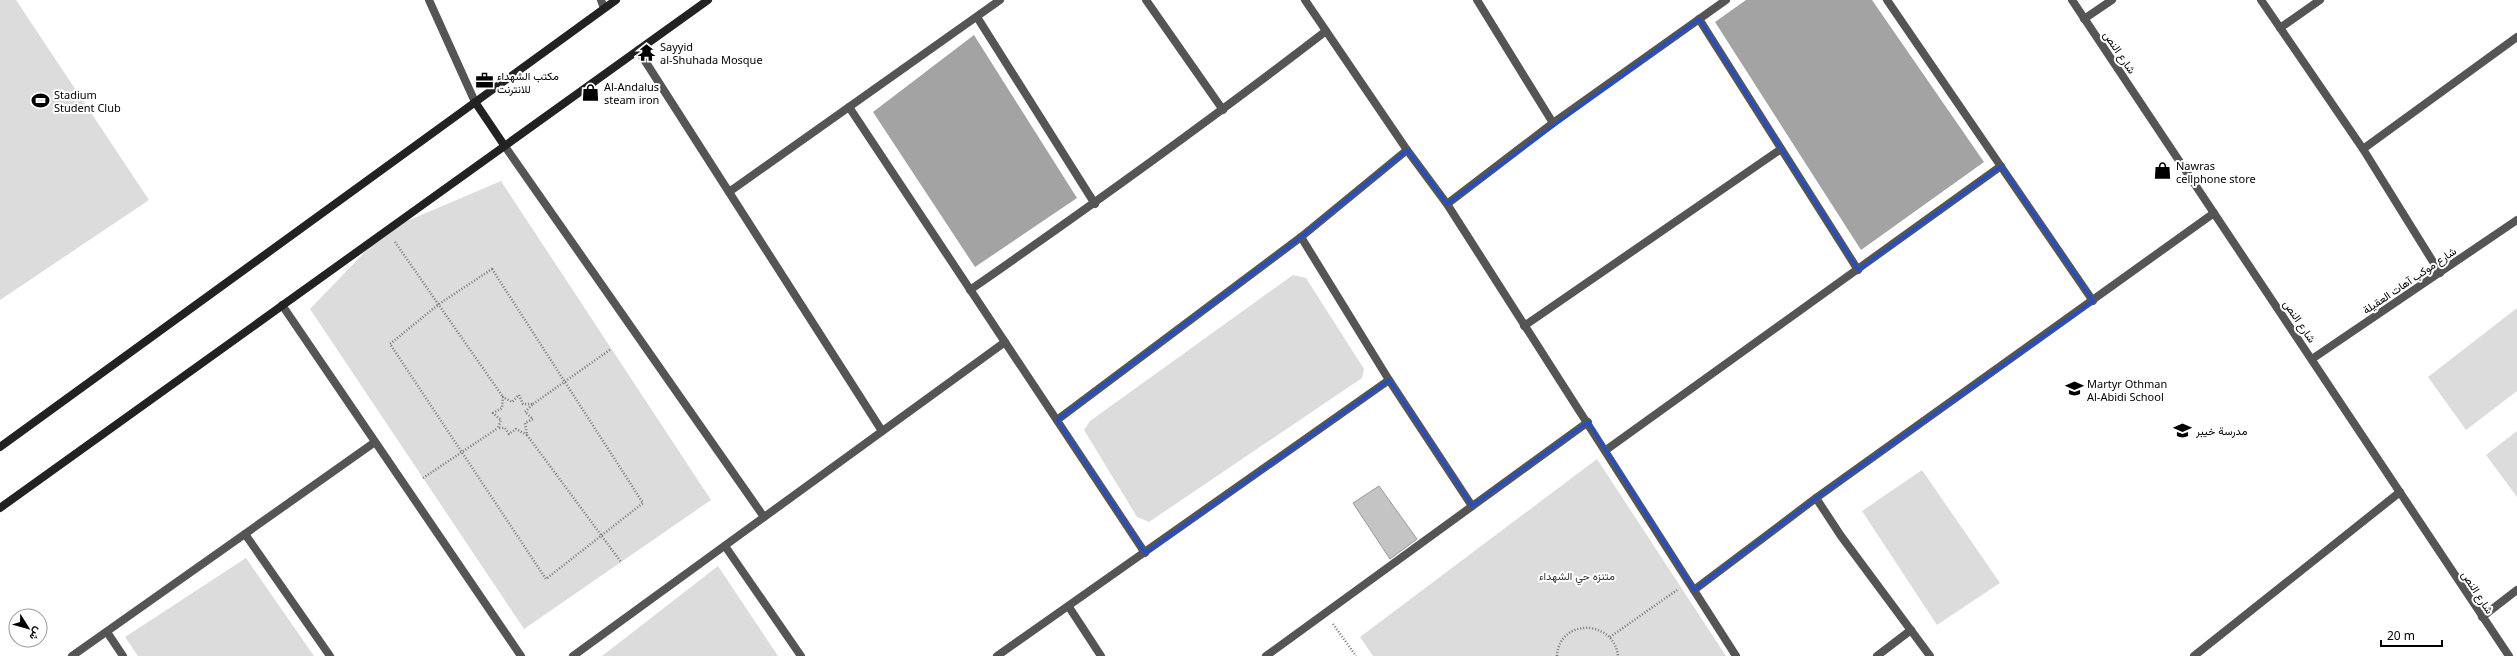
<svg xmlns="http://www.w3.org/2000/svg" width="2517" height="656" viewBox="0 0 2517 656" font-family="'Noto Sans',Vazirmatn,sans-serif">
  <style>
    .green { fill: #dcdcdc }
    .water { fill: #a3a3a3 }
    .building { fill: #c4c4c4; stroke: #999 }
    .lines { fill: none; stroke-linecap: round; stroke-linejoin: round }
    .path { stroke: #777; stroke-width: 2.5; stroke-dasharray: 1 2; stroke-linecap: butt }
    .minor { stroke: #555; stroke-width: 8 }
    .secondary { stroke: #222; stroke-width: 8 }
    .marked { fill: none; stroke: #1d4ed8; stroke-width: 3; stroke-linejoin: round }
    .labels { text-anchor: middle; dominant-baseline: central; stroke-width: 4; stroke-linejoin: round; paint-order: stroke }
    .poi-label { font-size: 11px; fill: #000; stroke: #fff; text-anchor: start }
    .street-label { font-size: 11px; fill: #000; stroke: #fff }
    .park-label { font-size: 11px; fill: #333; stroke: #fff }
  </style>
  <rect width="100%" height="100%" fill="#fff"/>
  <g class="green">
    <path d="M0,0H16L149,200L0,300Z"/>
    <path d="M501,181L711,500L524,629L310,309L386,230Z"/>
    <path d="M1293,275L1306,278L1364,369L1362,378L1149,522L1137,517L1084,430L1090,421Z"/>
    <path d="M2517,308V391L2466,430L2428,377Z"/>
    <path d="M2517,431V497L2486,455Z"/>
    <path d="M1597,459L1726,656H1373L1360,637Z"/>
    <path d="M1922,470L2000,583L1937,625L1862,511Z"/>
    <path d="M246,558L314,656H138L125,637Z"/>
    <path d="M718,566L778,656H602Z"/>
  </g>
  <g class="water">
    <path d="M1746,0H1872L1984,162L1861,250L1715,22Z"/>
    <path d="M974,35L1077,198L975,267L873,112Z"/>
  </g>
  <path class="building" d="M1379,486L1417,539L1390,559L1353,503Z"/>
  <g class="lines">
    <g class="path">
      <path d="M395,242L503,397"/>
      <path d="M492,269L643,503L546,579L390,344L439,304Z"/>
      <path d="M519,395L523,404H533L525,412L533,419L525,423L527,435L516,429L509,434L505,428H498L501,420L493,413L502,408L503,397L512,402Z"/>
      <path d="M533,404L611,349"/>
      <path d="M527,435L621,562"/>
      <path d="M423,478L498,428"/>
      <path d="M1333,624L1356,656"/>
      <path d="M1610,637L1677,590"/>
      <path d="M1557,656C1559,618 1614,619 1618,656"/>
    </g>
    <g class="minor">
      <path d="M429,0L475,102"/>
      <path d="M601,0L604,8"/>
      <path d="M1146,0L1223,110"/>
      <path d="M1305,0L1407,150L1447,204L1736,656"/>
      <path d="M1477,0L1553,123"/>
      <path d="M1887,0L2093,301"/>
      <path d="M2072,0L2509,656"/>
      <path d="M2261,0L2363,149L2440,273"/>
      <path d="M977,17L1095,204"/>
      <path d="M1699,19L1858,270"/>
      <path d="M2084,19L2112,0"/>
      <path d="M2280,28L2320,0"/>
      <path d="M638,50L882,431"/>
      <path d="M849,107L1145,553"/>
      <path d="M504,145L764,517"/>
      <path d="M2363,149L2517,37"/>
      <path d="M729,192L1000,0"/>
      <path d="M1447,204L1553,123L1726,0"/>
      <path d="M970,290C1091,206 1209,121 1326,31"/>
      <path d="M282,305L521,656"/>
      <path d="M1524,326L1781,149"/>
      <path d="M2312,359L2517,220"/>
      <path d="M1389,380L1472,506"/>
      <path d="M1057,420L1301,237L1407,150"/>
      <path d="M1606,450L2001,166"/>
      <path d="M245,534L330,656"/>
      <path d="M725,546L801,656"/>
      <path d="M1694,590L1816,498"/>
      <path d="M1069,607L1101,656"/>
      <path d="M2482,617L2517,590"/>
      <path d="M107,632L123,656"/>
      <path d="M72,656L375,442"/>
      <path d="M573,656L1005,342"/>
      <path d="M997,656L1389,380L1301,237"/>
      <path d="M1266,656L1588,422"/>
      <path d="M1877,656L1911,630"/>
      <path d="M1930,656L1841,536L1816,498L2214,213"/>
      <path d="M2194,656L2400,492"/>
    </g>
    <g class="secondary">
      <path d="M475,102L504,145"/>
      <path d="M0,447L616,0"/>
      <path d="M0,508L708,0"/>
    </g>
  </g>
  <path class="marked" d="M1699,19L1858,270L2001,166L2093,301L1816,498L1694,590L1588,422L1472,506L1389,380L1145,553L1057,420L1301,237L1407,150L1447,204Z"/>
  <defs>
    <symbol id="temple-bare" viewBox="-9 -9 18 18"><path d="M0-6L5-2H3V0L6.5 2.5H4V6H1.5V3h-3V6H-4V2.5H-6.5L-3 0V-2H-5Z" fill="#000" stroke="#fff" stroke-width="2.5" paint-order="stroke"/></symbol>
    <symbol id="office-bare" viewBox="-9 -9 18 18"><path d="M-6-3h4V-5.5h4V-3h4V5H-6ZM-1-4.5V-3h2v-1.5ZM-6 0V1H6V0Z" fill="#000" stroke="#fff" stroke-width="2.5" paint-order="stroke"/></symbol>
    <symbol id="shop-bare" viewBox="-9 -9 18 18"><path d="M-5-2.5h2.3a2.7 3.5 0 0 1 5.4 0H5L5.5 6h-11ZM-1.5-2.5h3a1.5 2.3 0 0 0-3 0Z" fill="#000" stroke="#fff" stroke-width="2.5" paint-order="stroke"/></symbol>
    <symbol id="stadium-bare" viewBox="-9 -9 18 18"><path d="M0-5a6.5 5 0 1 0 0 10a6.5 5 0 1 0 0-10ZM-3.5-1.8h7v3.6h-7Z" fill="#000" stroke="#fff" stroke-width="2.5" paint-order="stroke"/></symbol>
    <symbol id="school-bare" viewBox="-9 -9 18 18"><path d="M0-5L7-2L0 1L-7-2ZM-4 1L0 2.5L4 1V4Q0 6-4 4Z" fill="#000" stroke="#fff" stroke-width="2.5" paint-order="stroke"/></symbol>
  </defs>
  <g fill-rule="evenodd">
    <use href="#temple-bare" x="634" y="40" width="25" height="25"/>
    <use href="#office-bare" x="472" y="68" width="25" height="25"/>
    <use href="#shop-bare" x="578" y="80" width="25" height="25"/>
    <use href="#stadium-bare" x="28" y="88" width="25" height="25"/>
    <use href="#shop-bare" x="2150" y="158" width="25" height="25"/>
    <use href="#school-bare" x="2062" y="376" width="25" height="25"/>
    <use href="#school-bare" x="2170" y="418" width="25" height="25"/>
  </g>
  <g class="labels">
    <g class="poi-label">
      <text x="660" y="46">Sayyid<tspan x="660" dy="13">al-Shuhada Mosque</tspan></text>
      <text x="497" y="75">مكتب الشهداء<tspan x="497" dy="13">للانترنت</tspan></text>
      <text x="604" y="86">Al-Andalus<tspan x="604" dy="13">steam iron</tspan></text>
      <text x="54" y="94">Stadium<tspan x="54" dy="13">Student Club</tspan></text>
      <text x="2176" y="165">Nawras<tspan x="2176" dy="13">cellphone store</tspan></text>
      <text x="2087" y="383">Martyr Othman<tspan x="2087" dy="13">Al-Abidi School</tspan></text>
      <text x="2196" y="430">مدرسة خيبر</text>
    </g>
    <g class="street-label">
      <text transform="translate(2120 52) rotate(56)">شارع النص</text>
      <text transform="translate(2409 280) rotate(-34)">شارع موكب آهات العقيلة</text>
      <text transform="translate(2300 321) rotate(56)">شارع النص</text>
      <text transform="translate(2478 592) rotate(57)">شارع النص</text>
    </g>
    <g class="park-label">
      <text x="1577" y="575">متنزه حي الشهداء</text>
    </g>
  </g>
  <g transform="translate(28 628) rotate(127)"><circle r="19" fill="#ffffff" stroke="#999999"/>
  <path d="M0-3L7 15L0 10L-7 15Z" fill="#000000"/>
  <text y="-6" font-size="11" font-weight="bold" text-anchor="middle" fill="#000000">ش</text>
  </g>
  <path d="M2381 640v6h61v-6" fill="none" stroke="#000000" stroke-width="2"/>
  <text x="2387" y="640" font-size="12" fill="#000000" stroke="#ffffff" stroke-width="3" paint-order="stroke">20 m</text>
</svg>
